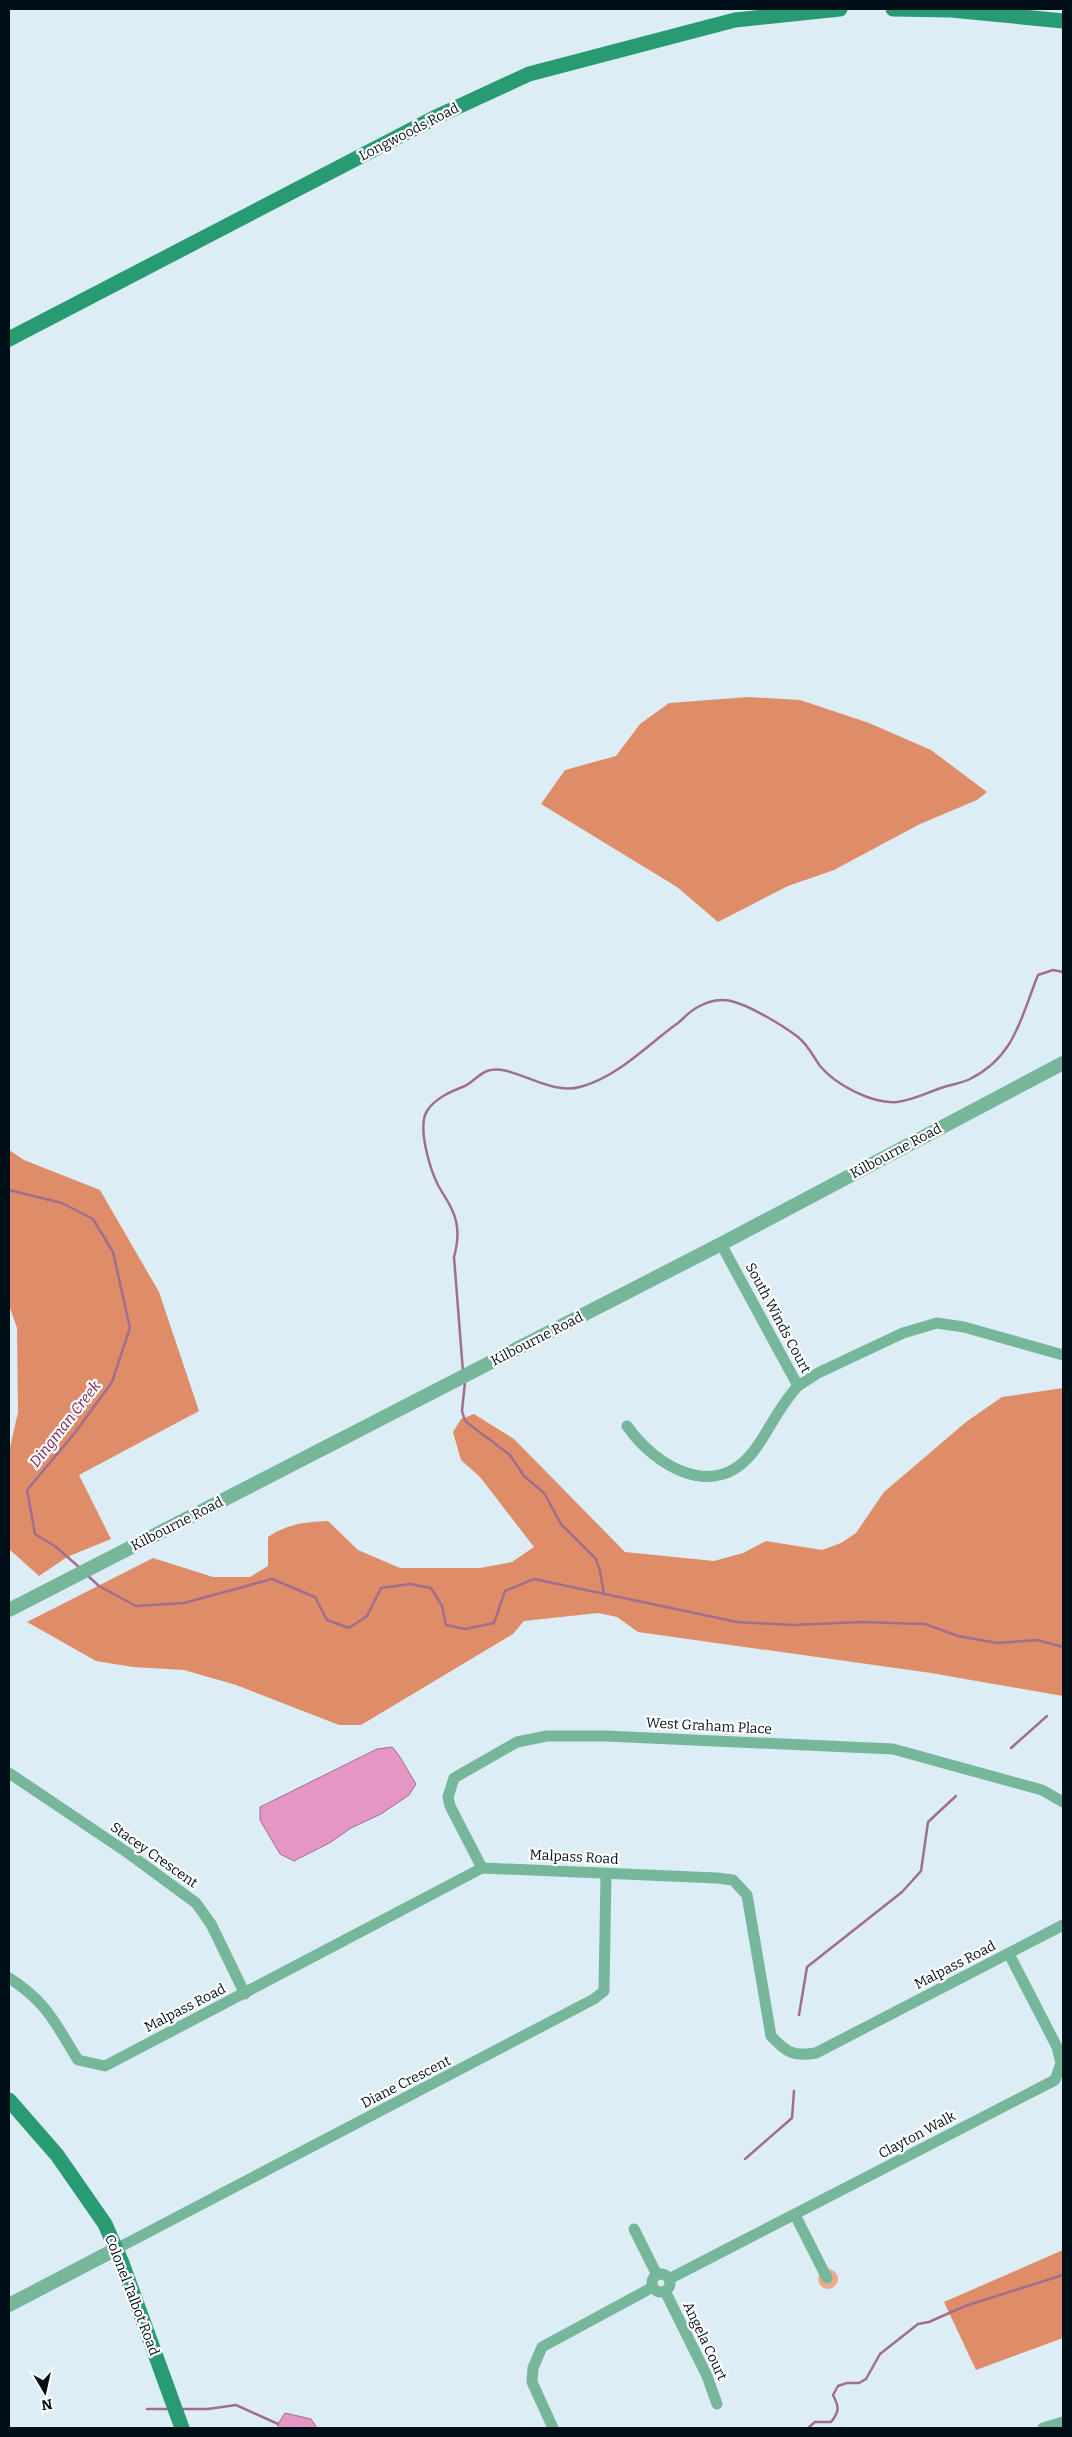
<svg xmlns="http://www.w3.org/2000/svg" width="1072" height="2437" viewBox="0 0 1072 2437" font-family="Bitter,serif">
  <style>
    .green { fill: #edaa8d }
    .forest { fill: #df8d68 }
    .water { fill: #e696c4; stroke: #a16e90 }
    .lines { fill: none; stroke-linecap: round; stroke-linejoin: round }
    .stream { stroke: #a16e90; stroke-width: 2.5 }
    .minor { stroke: #76b69a; stroke-width: 11 }
    .tertiary { stroke: #76b69a; stroke-width: 14 }
    .secondary { stroke: #299b73; stroke-width: 15 }
    .labels { text-anchor: middle; dominant-baseline: central; stroke-width: 4.5; stroke-linejoin: round; paint-order: stroke }
    .street-label { font-size: 14px; fill: #000f17; stroke: #fff }
    .water-label { font-size: 15px; font-style: italic; fill: #751857; stroke: #fff }
  </style>
  <rect width="100%" height="100%" fill="#dcedf5"/>
  <circle class="green" cx="828" cy="2279" r="10"/>
  <g class="forest">
    <path d="M749,697L800,700L869,723L931,750L987,792L977,800L920,824L834,870L788,886L718,922L677,887L541,804L565,770L616,756L640,724L669,703Z"/>
    <path d="M9,1150L24,1160L100,1190L159,1292L199,1411L79,1475L111,1539L67,1557L39,1576L9,1549V1452L18,1412L17,1328L9,1305Z"/>
    <path d="M1063,1388V1696L931,1673L638,1632L617,1617L598,1613L524,1621L513,1634L361,1725H339L236,1685L184,1670L133,1667L96,1661L27,1622L153,1558L213,1577H250L268,1566V1537C287,1524 305,1522 328,1521L358,1550L400,1568H480L512,1562L534,1547L480,1477L461,1460L453,1432L461,1419L474,1414L514,1439L625,1552L714,1561L743,1553L766,1541L822,1550L841,1543L856,1533L884,1492L966,1422L1002,1397Z"/>
    <path d="M1063,2250V2338L976,2370L944,2302Z"/>
  </g>
  <g class="water">
    <path d="M392,1747C399,1753 410,1775 416,1784L409,1795L381,1814L351,1828L331,1842L294,1861L280,1854L260,1820V1807L377,1749Z"/>
    <path d="M285,2413L311,2419L317,2428H278V2424Z"/>
  </g>
  <g class="lines">
    <g class="stream">
      <path d="M9,1190L62,1203L93,1219L113,1252L130,1328L112,1382L74,1434L27,1490L35,1534L56,1547L79,1567"/>
      <path d="M463,1372L454,1257C457,1246 459,1233 456,1221C453,1207 445,1198 438,1185C430,1169 417,1127 427,1111C435,1098 452,1091 465,1086C473,1082 479,1074 487,1071C511,1062 547,1096 580,1087C618,1077 647,1045 678,1023C684,1018 689,1012 696,1008C706,1002 719,998 731,1001C749,1005 782,1025 798,1037C808,1045 813,1056 820,1066C836,1085 872,1104 897,1102C914,1100 928,1092 944,1087C953,1084 962,1083 970,1079C1015,1057 1021,1017 1038,975L1053,970L1063,972"/>
      <path d="M465,1382L462,1411L465,1421L510,1455L524,1476L544,1493L561,1524L596,1559L600,1571L604,1594"/>
      <path d="M87,1575L99,1586L136,1606L184,1603L272,1579L315,1597L327,1620L349,1628L367,1616L381,1588L410,1584L431,1588L442,1606L446,1625L465,1629L494,1623L505,1591L534,1579L737,1622L793,1625L861,1622L925,1624L958,1636L997,1643L1037,1640L1063,1647"/>
      <path d="M1011,1748L1047,1716"/>
      <path d="M799,2015L807,1967L902,1892L921,1871L928,1822L956,1796"/>
      <path d="M745,2159L792,2118L794,2091"/>
      <path d="M147,2409H170"/>
      <path d="M181,2409H208L236,2405L278,2424"/>
      <path d="M808,2428L815,2422H831C840,2411 839,2407 833,2395L838,2386L847,2383H859L866,2379L880,2354L918,2324L929,2322L965,2306L1063,2275"/>
    </g>
    <g class="minor">
      <path d="M798,1386L818,1373L903,1333L937,1323L964,1327L1063,1355"/>
      <path d="M627,1426C655,1466 714,1502 753,1452C769,1431 779,1406 798,1386L721,1244"/>
      <path d="M9,1773L128,1853L196,1903L211,1924L245,1994"/>
      <path d="M482,1868L450,1806L448,1797L454,1778L517,1742L547,1736H606L893,1749L1042,1790L1063,1802"/>
      <path d="M9,1978C47,2002 55,2023 78,2060L105,2066L482,1868L717,1878L733,1880L747,1895L771,2036C786,2052 793,2057 816,2053L1063,1925"/>
      <path d="M795,2215L827,2278"/>
      <path d="M634,2229L657,2275"/>
      <path d="M116,2249L594,1999L604,1991L606,1874"/>
      <circle cx="661" cy="2283" r="9"/>
      <path d="M669,2279L1055,2080L1061,2063L1057,2047L1009,1954"/>
      <path d="M665,2291L707,2376L717,2404"/>
      <path d="M553,2428L532,2382L533,2368L542,2347L653,2287"/>
      <path d="M1043,2428L1063,2422"/>
    </g>
    <g class="tertiary">
      <path d="M9,1610L721,1244L1063,1063"/>
      <path d="M9,2305L116,2249"/>
    </g>
    <g class="secondary">
      <path d="M893,9L951,10L1063,21"/>
      <path d="M9,339L438,116L529,74L735,20L840,9"/>
      <path d="M9,2100L57,2155L105,2224L122,2263L182,2428"/>
    </g>
  </g>
  <g class="labels">
    <g class="street-label">
      <text transform="translate(409 132) rotate(-27)">Longwoods Road</text>
      <text transform="translate(896 1151) rotate(-28)">Kilbourne Road</text>
      <text transform="translate(778 1318) rotate(62)">South Winds Court</text>
      <text transform="translate(537 1339) rotate(-27)">Kilbourne Road</text>
      <text transform="translate(177 1524) rotate(-27)">Kilbourne Road</text>
      <text transform="translate(709 1726) rotate(3)">West Graham Place</text>
      <text transform="translate(154 1855) rotate(35)">Stacey Crescent</text>
      <text transform="translate(574 1857) rotate(3)">Malpass Road</text>
      <text transform="translate(955 1965) rotate(-27)">Malpass Road</text>
      <text transform="translate(185 2008) rotate(-27)">Malpass Road</text>
      <text transform="translate(406 2082) rotate(-27)">Diane Crescent</text>
      <text transform="translate(917 2135) rotate(-28)">Clayton Walk</text>
      <text transform="translate(132 2295) rotate(69)">Colonel Talbot Road</text>
      <text transform="translate(705 2341) rotate(65)">Angela Court</text>
    </g>
    <g class="water-label">
      <text transform="translate(65 1424) rotate(-52)">Dingman Creek</text>
    </g>
  </g>
  <rect width="1072" height="2437" fill="none" stroke="#000f17" stroke-width="20"/>
  <g transform="translate(45 2392) rotate(171)" stroke="#ffffff" stroke-width="4" paint-order="stroke">
  <path d="M0-4L9 19L0 12L-9 19Z" fill="#000f17"/>
  <text y="-8" font-size="14" font-weight="bold" text-anchor="middle" fill="#000f17">N</text>
  </g>
</svg>
